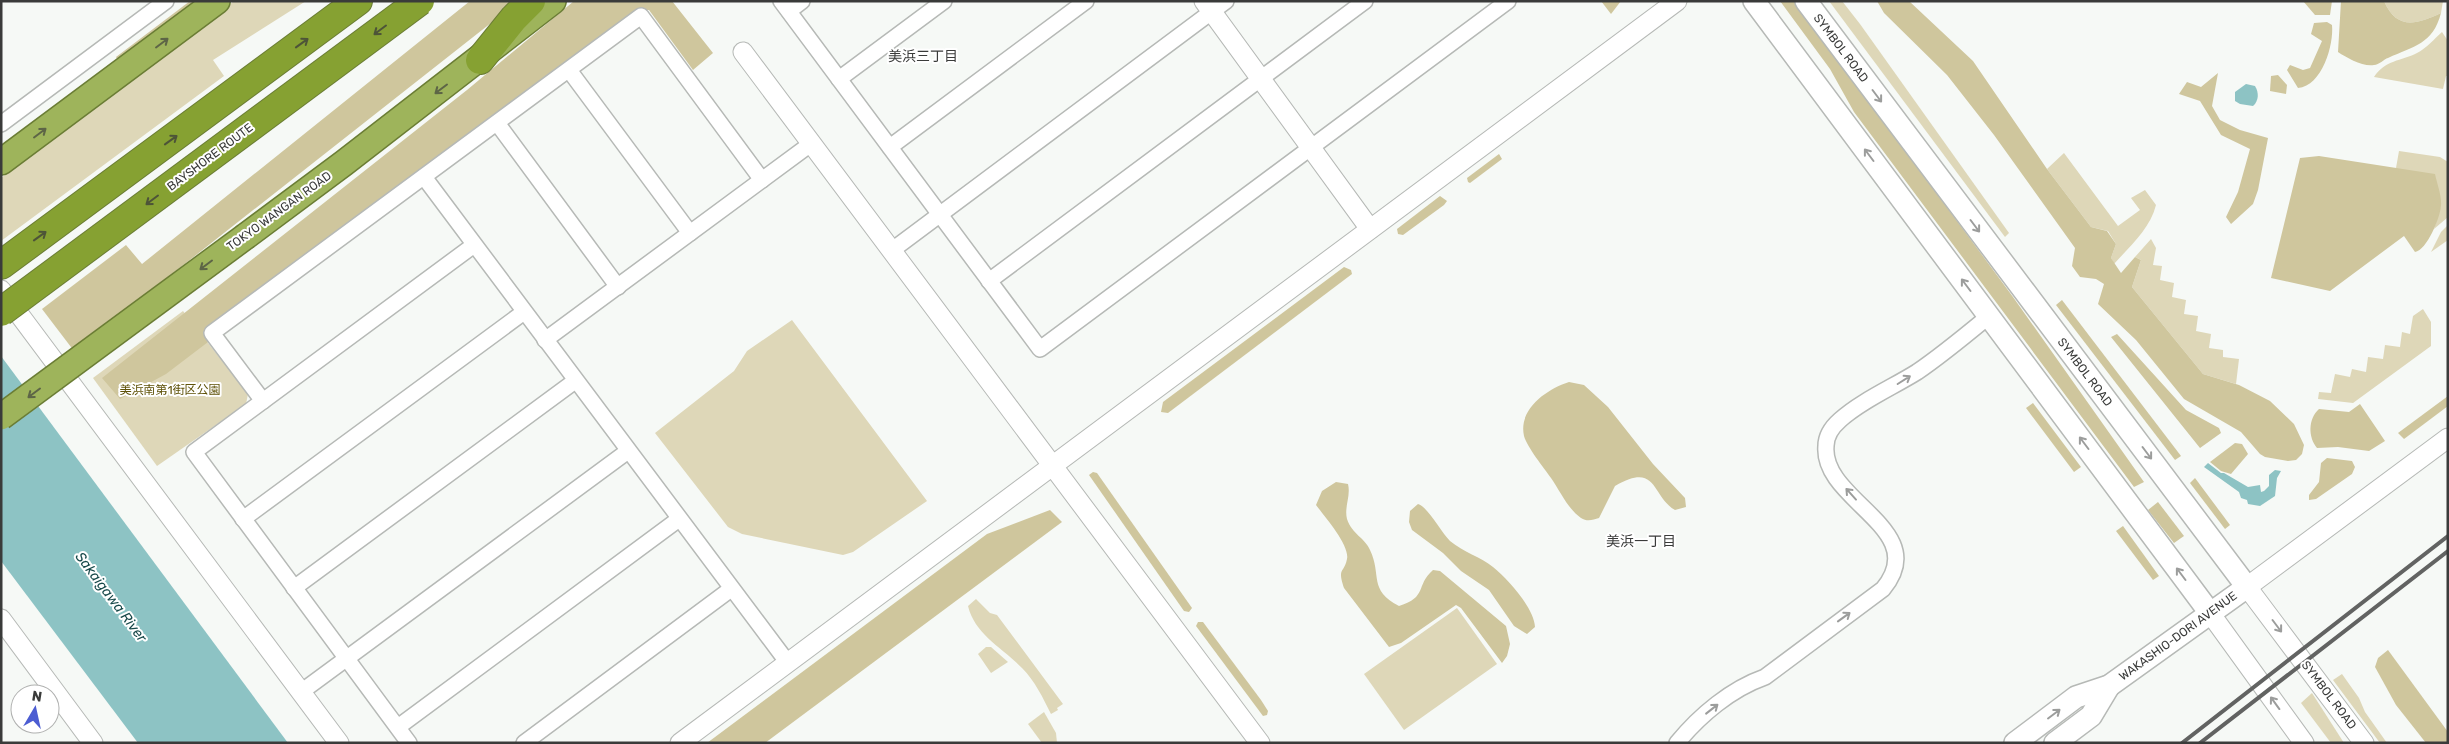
<svg xmlns="http://www.w3.org/2000/svg" width="2449" height="744" viewBox="0 0 2449 744" font-family="Rubik,'Noto Sans JP',sans-serif">
  <style>
    .green { fill: #ded7b8 }
    .forest { fill: #cfc69d }
    .water { fill: #8dc3c4 }
    .lines { fill: none; stroke-linecap: round; stroke-linejoin: round }
    .minor-casing { stroke: #b6b9b6; stroke-width: 18 }
    .tertiary-casing { stroke: #b6b9b6; stroke-width: 21 }
    .secondary-casing { stroke: #b6b9b6; stroke-width: 24 }
    .trunk-casing { stroke: #6b7d35; stroke-width: 28 }
    .motorway-casing { stroke: #6b7d35; stroke-width: 30 }
    .minor { stroke: #fff; stroke-width: 15 }
    .tertiary { stroke: #fff; stroke-width: 19 }
    .secondary { stroke: #fff; stroke-width: 21 }
    .trunk { stroke: #9eb45b; stroke-width: 25 }
    .motorway { stroke: #86a132; stroke-width: 28 }
    .rail { stroke: #626362; stroke-width: 4 }
    .trunk-bridge-casing { stroke: #6b7d35; stroke-width: 28; stroke-linecap: butt }
    .motorway-bridge-casing { stroke: #6b7d35; stroke-width: 30; stroke-linecap: butt }
    .trunk-bridge { stroke: #9eb45b; stroke-width: 25 }
    .motorway-bridge { stroke: #86a132; stroke-width: 28 }
    .oneway { stroke: #4d5438 }
    .oneway2 { stroke: #5d6546 }
    .oneway3 { stroke: #9c9d9c }
    .labels { text-anchor: middle; dominant-baseline: central; stroke-width: 4; stroke-linejoin: round; paint-order: stroke }
    .street-label { font-size: 12px; fill: #3a3b3a; stroke: #fff }
    .park-label { font-size: 12px; fill: #5f5209; stroke: #fff }
    .neighbourhood-label { font-size: 14px; fill: #3a3b3a; stroke: #fff }
    .water-label { font-size: 14px; font-style: italic; fill: #18494a; stroke: #fff }
  </style>
  <rect width="100%" height="100%" fill="#f6f9f6"/>
  <g class="green">
    <path d="M234,1H306L213,60L224,76L1,241V178Z"/>
    <path d="M1829,1H1842L1860,24L2009,233L2005,237Z"/>
    <path d="M2384,1H2443L2441,13C2417,24 2397,31 2384,1Z"/>
    <path d="M2442,32L2448,41V76H2446L2443,89L2374,77C2385,60 2401,61 2417,53C2427,48 2434,39 2442,32Z"/>
    <path d="M2399,151L2440,157L2448,162V217L2434,229L2441,205L2396,168Z"/>
    <path d="M2064,153L2118,226L2140,210L2131,198L2145,190L2156,205C2150,229 2130,246 2114,264L2111,258L2116,244L2108,231L2091,227L2047,169Z"/>
    <path d="M2448,225V240L2431,252L2441,232Z"/>
    <path d="M2151,239L2156,248L2153,265L2162,266L2160,280L2174,283L2172,297L2186,300L2184,314L2198,316L2196,331L2211,334L2209,348L2223,350V357L2239,359L2236,384L2203,374L2132,287L2141,260L2135,257Z"/>
    <path d="M2423,309L2431,322V346L2353,403L2318,399L2319,392L2331,393L2335,374L2350,377L2352,369L2366,372L2368,357L2383,359L2385,345L2400,347L2402,332L2410,334L2413,316Z"/>
    <path d="M183,311L248,394L246,404L157,466L93,378Z"/>
    <path d="M792,320L927,501L853,552L843,555L742,534L728,527L655,433L734,371L747,351Z"/>
    <path d="M976,599L990,613L997,615L1063,704L1057,708L1058,710L1051,714C1043,698 1035,681 1022,668C1003,648 975,635 968,606Z"/>
    <path d="M1457,608L1497,664L1404,730L1364,674Z"/>
    <path d="M986,647H991L1008,662L991,673L978,654Z"/>
    <path d="M2342,674L2359,698L2365,712L2387,743H2380L2333,680Z"/>
    <path d="M2312,693L2344,743H2331L2301,703Z"/>
    <path d="M1044,712L1056,733L1057,743H1042L1028,724Z"/>
  </g>
  <g class="forest">
    <path d="M190,1H198L118,61L116,57Z"/>
    <path d="M470,1H519L74,351L42,309L126,245L142,264Z"/>
    <path d="M574,1H672L713,53L693,70L649,10H644L166,374L120,399L102,378L467,90Z"/>
    <path d="M1601,1H1621L1611,14Z"/>
    <path d="M1780,1H1795L2013,297L2144,482L2134,487L1854,112L1830,69Z"/>
    <path d="M1877,1H1909L1973,61L2047,169L2091,227L2107,231L2116,244L2111,258L2121,273L2135,257L2141,260L2132,287L2203,374L2239,385L2270,401L2294,424L2304,445L2302,454L2296,460L2288,461L2265,457L2260,454L2241,432L2184,399L2136,340L2098,304L2104,284L2096,279L2080,277L2072,266L2075,248L1994,135L1947,75L1884,13Z"/>
    <path d="M2303,1H2332L2330,15H2315Z"/>
    <path d="M2341,1H2384C2397,31 2417,24 2441,13C2433,44 2414,46 2388,58C2384,59 2379,65 2374,65C2363,67 2347,58 2338,52Z"/>
    <path d="M2327,22L2332,25C2334,45 2322,86 2298,88L2287,70L2290,65L2303,70L2310,68L2322,41L2311,34L2314,23Z"/>
    <path d="M2218,73L2212,106L2220,120L2240,130L2268,138L2258,190L2253,204L2231,224L2226,217L2238,192L2250,149L2221,135L2200,101L2179,94L2187,82L2201,87Z"/>
    <path d="M2278,75L2287,85L2286,94L2270,91L2271,76Z"/>
    <path d="M1499,154L1502,159L1470,183L1468,182L1467,178Z"/>
    <path d="M2319,156L2435,174C2437,184 2442,196 2441,206C2440,218 2427,250 2415,252L2404,236L2330,291L2271,278L2300,158Z"/>
    <path d="M1440,196L1447,201L1444,205L1403,235L1398,234L1397,229Z"/>
    <path d="M1344,267L1351,270L1352,274L1168,413L1161,412L1163,402Z"/>
    <path d="M2062,300L2181,456L2175,460L2056,305Z"/>
    <path d="M2117,334L2186,410L2219,428L2221,433L2200,448L2111,337Z"/>
    <path d="M1569,382L1584,385L1608,407L1653,464L1685,498L1686,507L1675,510C1651,496 1658,461 1615,486L1599,518C1593,520 1587,522 1581,518C1568,509 1560,491 1551,478C1544,468 1527,447 1524,436C1518,409 1547,389 1569,382Z"/>
    <path d="M2448,396V406L2404,439L2398,433Z"/>
    <path d="M2033,403L2081,467L2074,472L2026,408Z"/>
    <path d="M2360,404L2385,441L2369,451L2338,447L2317,448C2308,437 2308,419 2319,409L2349,412Z"/>
    <path d="M2235,443L2242,444L2248,454L2231,474L2221,471L2210,462Z"/>
    <path d="M2327,458L2352,461L2355,467L2352,474L2316,499L2309,500V495L2319,482L2321,463Z"/>
    <path d="M1093,472L1097,473L1192,608L1189,612L1184,611L1089,475Z"/>
    <path d="M2195,478L2230,525L2225,529L2190,483Z"/>
    <path d="M1336,482L1348,484C1351,496 1344,507 1347,519C1352,534 1365,538 1370,550C1382,575 1368,590 1399,606C1428,597 1415,586 1433,570L1440,571L1506,626L1510,644L1507,656L1502,663L1461,608L1456,605L1401,643L1389,647L1344,588C1337,567 1344,574 1347,559C1350,545 1324,516 1316,505L1322,491Z"/>
    <path d="M2158,502L2184,536L2174,543L2148,510Z"/>
    <path d="M1418,504C1427,506 1441,532 1450,541C1463,552 1481,557 1493,567C1508,579 1534,608 1535,627L1527,634L1514,626L1489,590L1461,571L1443,553L1412,530L1409,522L1410,511Z"/>
    <path d="M1050,510L1062,522L765,743H707L987,534Z"/>
    <path d="M2123,526L2159,576L2153,580L2116,531Z"/>
    <path d="M1198,622H1203L1261,700L1268,711L1267,715L1263,716L1196,626Z"/>
    <path d="M2388,650L2448,732V743H2426L2396,705L2375,667L2378,658Z"/>
  </g>
  <g class="water">
    <path d="M2246,84L2255,86C2259,92 2259,101 2253,106L2240,104L2235,101V92Z"/>
    <path d="M1,356L288,743H138L1,561Z"/>
    <path d="M2208,463L2221,473H2224L2248,487L2260,485L2261,492L2264,491L2269,486V475L2275,470L2281,471L2277,478L2275,496L2260,506L2248,504L2247,500L2241,498L2239,492L2204,467Z"/>
  </g>
  <g class="lines">
    <defs>
      <g id="minor">
        <path d="M781,1L1040,349L1508,1"/>
        <path d="M789,11L802,1"/>
        <path d="M569,70L690,233"/>
        <path d="M839,79L944,1"/>
        <path d="M497,123L618,287"/>
        <path d="M1,124L166,1"/>
        <path d="M890,147L1086,1"/>
        <path d="M424,177L788,663"/>
        <path d="M891,251L1226,1"/>
        <path d="M989,281L1365,1"/>
        <path d="M545,340L812,143"/>
        <path d="M263,401L212,333L641,16L762,180"/>
        <path d="M243,519L524,312"/>
        <path d="M294,588L575,381"/>
        <path d="M301,692L628,451"/>
        <path d="M398,727L679,519"/>
        <path d="M409,743L194,452L474,245"/>
        <path d="M524,743L731,589"/>
        <path d="M1677,743C1700,715 1731,689 1765,677L1883,589C1933,529 1821,501 1826,446C1826,435 1832,427 1840,420C1861,401 1893,387 1917,372C1942,355 1966,335 1989,316"/>
      </g>
      <g id="tertiary">
        <path d="M1204,1L1370,229"/>
        <path d="M743,52L1260,743"/>
        <path d="M1,290L339,743"/>
        <path d="M2210,613L2304,743"/>
        <path d="M1,619L93,743"/>
        <path d="M680,743L1677,1"/>
        <path d="M2364,743L2247,587L2448,438"/>
      </g>
      <g id="secondary">
        <path d="M1754,1L2210,613"/>
        <path d="M1806,1L2247,587L2109,686L2076,697L2015,743"/>
        <path d="M2055,743L2091,716L2109,686"/>
      </g>
      <g id="trunk">
        <path d="M1,162L217,1"/>
        <path d="M246,236L344,163L553,1"/>
      </g>
      <g id="motorway">
        <path d="M480,60L514,18L531,1"/>
        <path d="M1,265L358,1"/>
      </g>
    </defs>
    <use href="#minor" class="minor-casing"/>
    <use href="#tertiary" class="tertiary-casing"/>
    <use href="#secondary" class="secondary-casing"/>
    <use href="#trunk" class="trunk-casing"/>
    <use href="#motorway" class="motorway-casing"/>
    <use href="#minor" class="minor"/>
    <use href="#tertiary" class="tertiary"/>
    <use href="#secondary" class="secondary"/>
    <use href="#trunk" class="trunk"/>
    <use href="#motorway" class="motorway"/>
    <g class="rail">
      <path d="M2182,743L2448,536"/>
      <path d="M2200,743L2448,551"/>
    </g>
    <defs>
      <path id="trunk-bridge" d="M1,417L246,236"/>
      <path id="motorway-bridge" d="M1,312L420,1"/>
    </defs>
    <use href="#trunk-bridge" class="trunk-bridge-casing"/>
    <use href="#motorway-bridge" class="motorway-bridge-casing"/>
    <use href="#trunk-bridge" class="trunk-bridge"/>
    <use href="#motorway-bridge" class="motorway-bridge"/>
  </g>
  <defs><path id="oneway-shaft" d="M-6 0H5M1.5-3L5.5 0L1.5 3" fill="none" stroke-width="1.6" stroke-linecap="round" stroke-linejoin="round" transform="scale(1.25)"/></defs>
  <g class="oneway">
    <use href="#oneway-shaft" transform="translate(380 30) rotate(143)"/>
    <use href="#oneway-shaft" transform="translate(302 43) rotate(-36)"/>
    <use href="#oneway-shaft" transform="translate(171 140) rotate(-36)"/>
    <use href="#oneway-shaft" transform="translate(152 200) rotate(143)"/>
    <use href="#oneway-shaft" transform="translate(40 236) rotate(-36)"/>
  </g>
  <g class="oneway2">
    <use href="#oneway-shaft" transform="translate(162 43) rotate(-37)"/>
    <use href="#oneway-shaft" transform="translate(441 89) rotate(143)"/>
    <use href="#oneway-shaft" transform="translate(40 133) rotate(-37)"/>
    <use href="#oneway-shaft" transform="translate(206 265) rotate(143)"/>
    <use href="#oneway-shaft" transform="translate(34 393) rotate(143)"/>
  </g>
  <g class="oneway3">
    <use href="#oneway-shaft" transform="translate(1877 96) rotate(53)"/>
    <use href="#oneway-shaft" transform="translate(1869 155) rotate(-127)"/>
    <use href="#oneway-shaft" transform="translate(1975 226) rotate(53)"/>
    <use href="#oneway-shaft" transform="translate(1966 285) rotate(-127)"/>
    <use href="#oneway-shaft" transform="translate(1904 380) rotate(-32)"/>
    <use href="#oneway-shaft" transform="translate(2084 443) rotate(-127)"/>
    <use href="#oneway-shaft" transform="translate(2147 453) rotate(53)"/>
    <use href="#oneway-shaft" transform="translate(1851 494) rotate(-132)"/>
    <use href="#oneway-shaft" transform="translate(2181 574) rotate(-127)"/>
    <use href="#oneway-shaft" transform="translate(1844 617) rotate(-36)"/>
    <use href="#oneway-shaft" transform="translate(2277 626) rotate(53)"/>
    <use href="#oneway-shaft" transform="translate(2275 703) rotate(-126)"/>
    <use href="#oneway-shaft" transform="translate(1712 709) rotate(-38)"/>
    <use href="#oneway-shaft" transform="translate(2054 714) rotate(-37)"/>
  </g>
  <g class="labels">
    <g class="street-label">
      <text transform="translate(1841 48) rotate(53)">SYMBOL ROAD</text>
      <text transform="translate(210 157) rotate(-37)">BAYSHORE ROUTE</text>
      <text transform="translate(279 211) rotate(-36)">TOKYO WANGAN ROAD</text>
      <text transform="translate(2085 372) rotate(53)">SYMBOL ROAD</text>
      <text transform="translate(2178 636) rotate(-36)">WAKASHIO-DORI AVENUE</text>
      <text transform="translate(2329 695) rotate(53)">SYMBOL ROAD</text>
    </g>
    <g class="park-label">
      <text x="170" y="390">美浜南第1街区公園</text>
    </g>
    <g class="neighbourhood-label">
      <text x="923" y="56">美浜三丁目</text>
      <text x="1641" y="541">美浜一丁目</text>
    </g>
    <g class="water-label">
      <text transform="translate(111 597) rotate(53)">Sakaigawa River</text>
    </g>
  </g>
  <rect width="2449" height="744" fill="none" stroke="#3a3b3a" stroke-width="5"/>
  <g transform="translate(35 709) rotate(9)"><circle r="24" fill="#ffffff" stroke="#b0b1b0"/>
  <path d="M0-4L9 19L0 12L-9 19Z" fill="#4c5dd2"/>
  <text y="-8" font-size="14" font-weight="bold" text-anchor="middle" fill="#3a3b3a">N</text>
  </g>
</svg>
